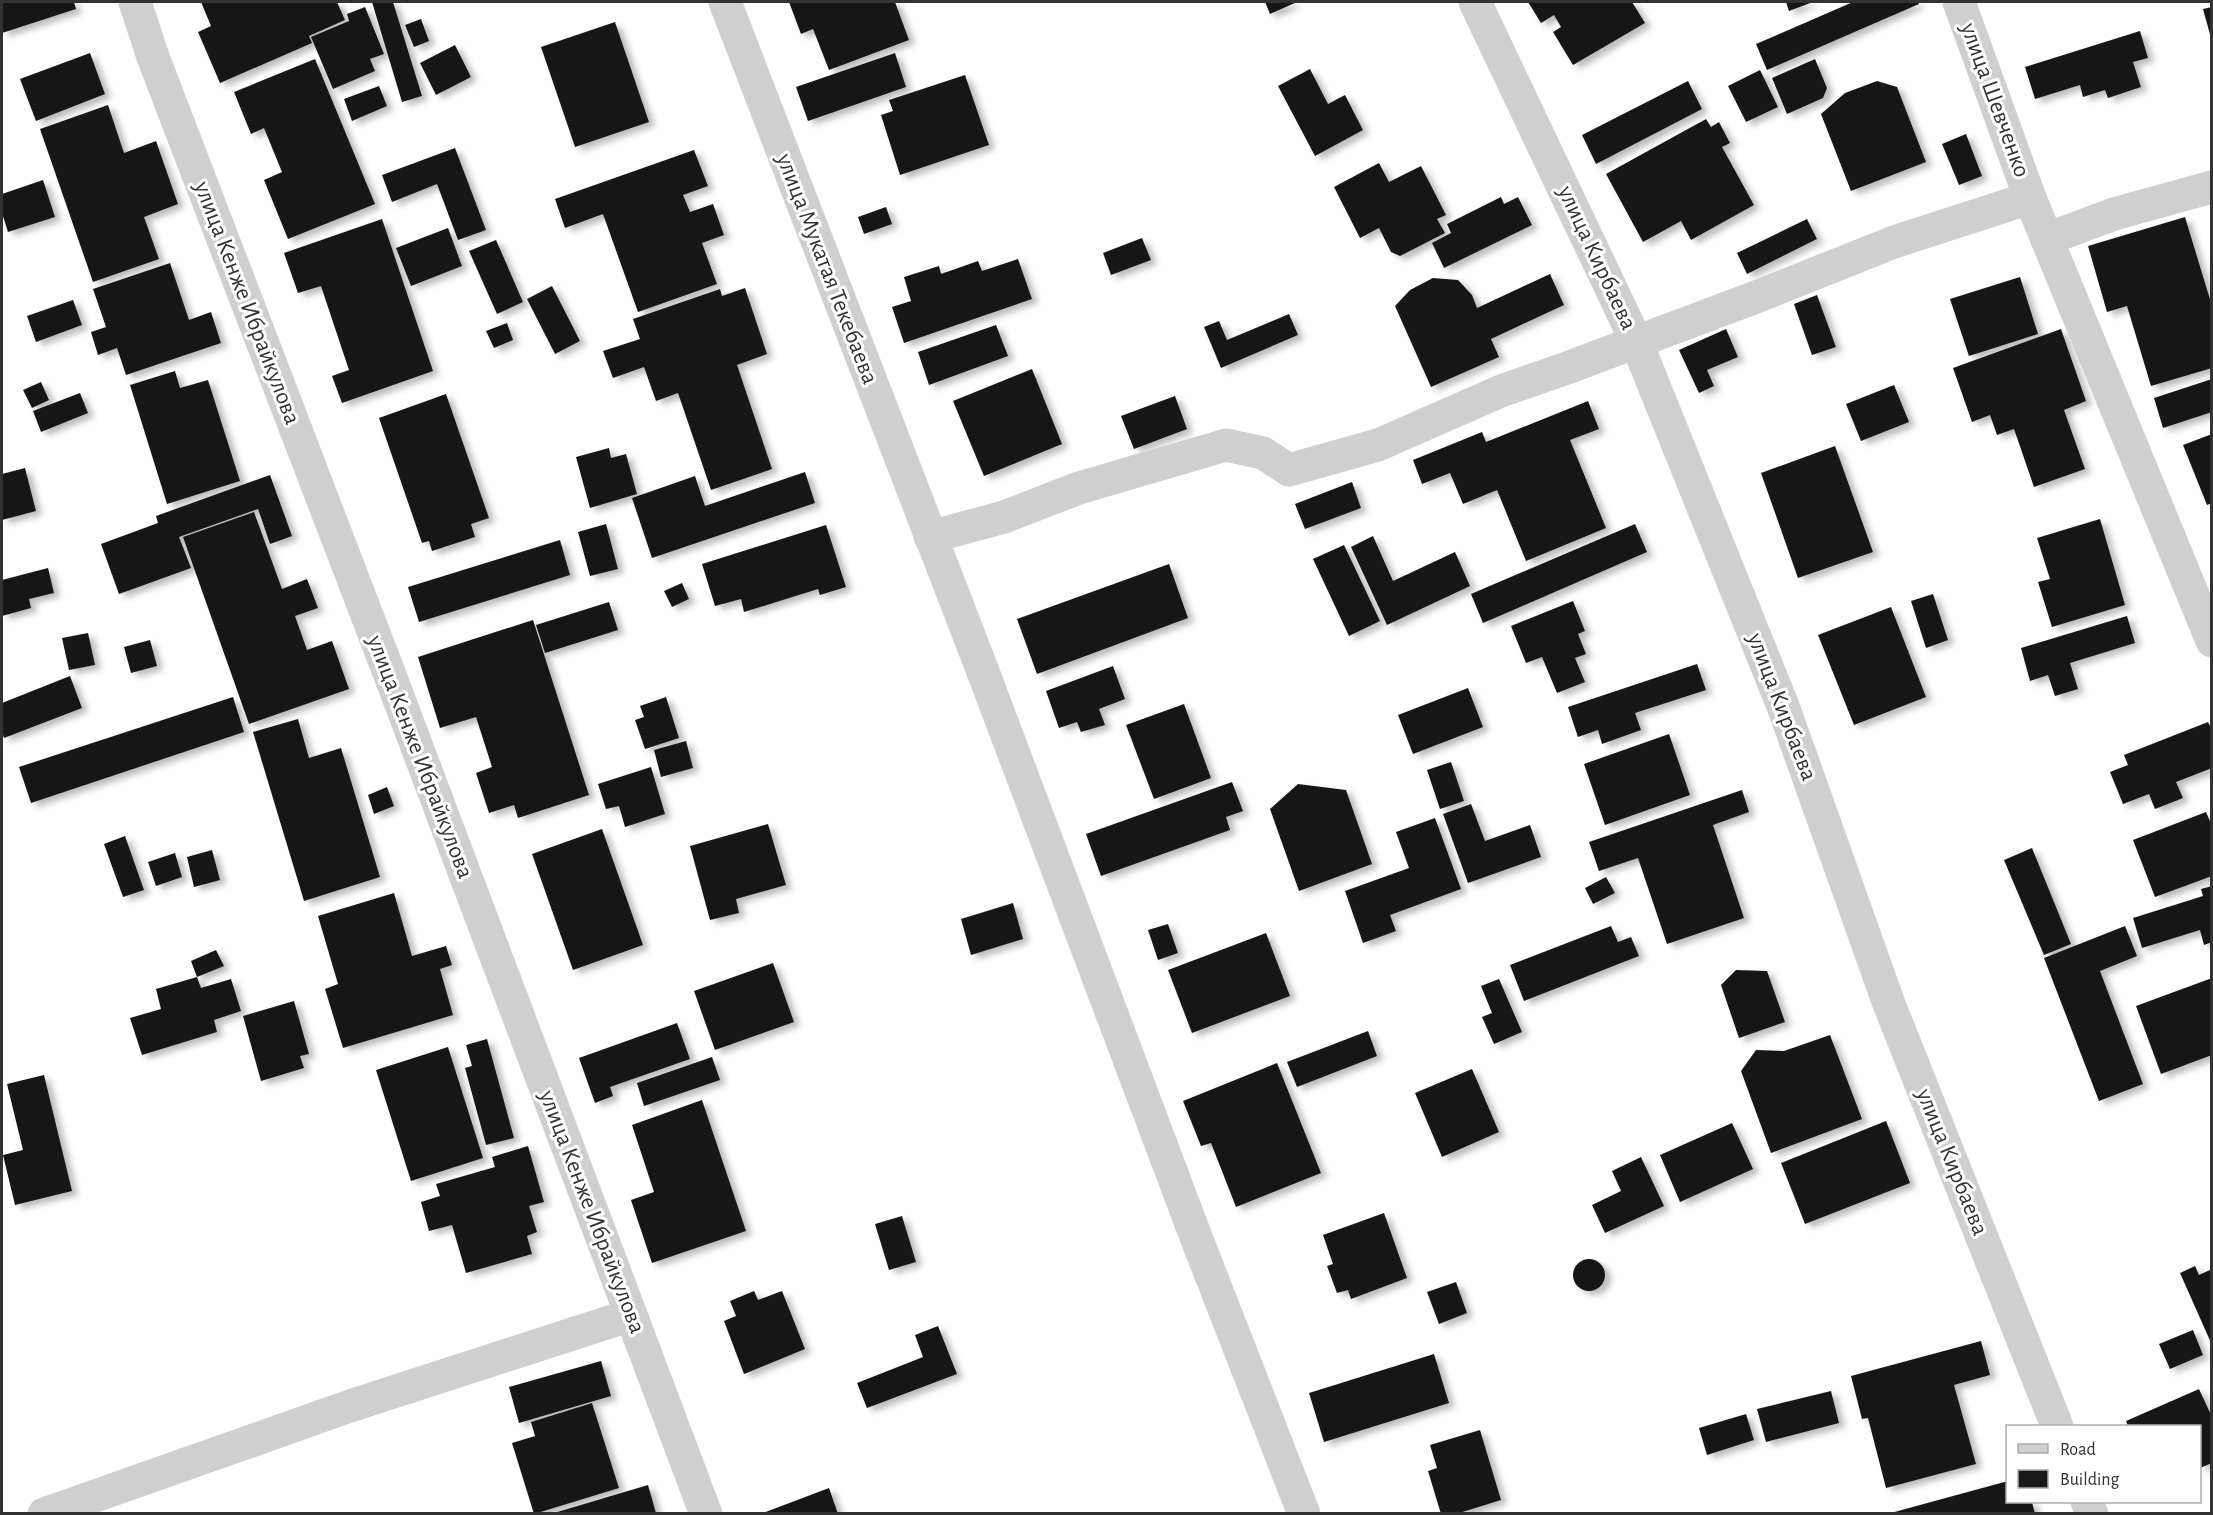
<svg xmlns="http://www.w3.org/2000/svg" width="2213" height="1515" viewBox="0 0 2213 1515" font-family="'Alegreya Sans',sans-serif">
  <style>
    .building { fill: #191919; filter: url(#shadow) }
    .lines { fill: none; stroke-linecap: round; stroke-linejoin: round }
    .street { stroke: #cfcfcf; stroke-width: 33 }
    .labels { text-anchor: middle; dominant-baseline: central; stroke-width: 6; stroke-linejoin: round; paint-order: stroke }
    .street-label { font-size: 24px; fill: #323232; stroke: #fff }
  </style>
  <defs>
    <filter id="shadow"><feDropShadow dx="6" dy="4" stdDeviation="3" flood-color="#0004"/></filter>
  </defs>
  <rect width="100%" height="100%" fill="#fff"/>
  <g class="building">
    <path d="M2,2H74L76,9L2,33Z"/>
    <path d="M201,2H337L345,20L309,36L312,43L220,83L198,32L211,26Z"/>
    <path d="M372,2H393L422,96L402,102Z"/>
    <path d="M789,2H895L909,40L829,70L813,29L801,34Z"/>
    <path d="M1265,2H1297L1270,14Z"/>
    <path d="M1528,2H1632L1645,23L1573,65L1553,32L1561,27L1554,15L1541,23Z"/>
    <path d="M1786,2H1813L1789,11Z"/>
    <path d="M1853,2H1918L1919,4L1767,70L1756,44Z"/>
    <path d="M365,7L384,54L370,59L375,71L333,89L311,37L349,21L347,14Z"/>
    <path d="M2212,7V38H2211L2203,9Z"/>
    <path d="M421,19L429,41L414,47L405,25Z"/>
    <path d="M615,22L649,122L575,147L541,47Z"/>
    <path d="M2140,31L2148,58L2133,62L2141,87L2108,98L2105,90L2083,97L2080,85L2035,99L2025,67Z"/>
    <path d="M455,45L471,77L436,95L420,63Z"/>
    <path d="M90,53L105,94L36,121L20,79Z"/>
    <path d="M895,53L906,87L808,121L796,87Z"/>
    <path d="M315,59L375,204L288,239L264,180L282,172L264,128L251,134L234,92Z"/>
    <path d="M1815,59L1827,88L1823,98L1787,114L1772,78Z"/>
    <path d="M1310,69L1328,104L1345,95L1363,130L1315,156L1278,86Z"/>
    <path d="M1760,70L1778,107L1746,122L1728,86Z"/>
    <path d="M965,75L989,145L900,175L881,115L893,111L889,100Z"/>
    <path d="M1688,81L1702,109L1596,164L1582,135Z"/>
    <path d="M1877,81L1897,87L1926,162L1851,191L1821,114L1845,93Z"/>
    <path d="M379,86L387,106L352,121L344,99Z"/>
    <path d="M108,105L124,153L156,141L178,204L144,217L159,259L93,282L40,129Z"/>
    <path d="M1706,119L1711,127L1719,122L1730,143L1722,147L1754,205L1691,240L1681,221L1643,242L1606,174Z"/>
    <path d="M1966,134L1982,176L1959,185L1942,144Z"/>
    <path d="M455,148L486,230L458,240L437,184L392,202L382,175Z"/>
    <path d="M694,150L708,186L683,195L690,212L713,204L724,235L702,243L717,284L638,312L603,214L565,228L555,199Z"/>
    <path d="M1379,163L1389,182L1421,166L1446,215L1437,219L1445,233L1400,256L1391,252L1379,228L1360,238L1334,187Z"/>
    <path d="M43,180L55,217L8,232L2,213V194Z"/>
    <path d="M1501,197L1504,204L1518,197L1532,225L1444,268L1432,243L1451,233L1447,224Z"/>
    <path d="M886,207L892,224L864,234L858,217Z"/>
    <path d="M2185,217L2212,306V368L2151,386L2127,306L2107,312L2088,246Z"/>
    <path d="M382,219L433,371L342,403L332,376L349,370L321,286L298,293L284,253Z"/>
    <path d="M1807,219L1817,239L1747,274L1737,253Z"/>
    <path d="M448,228L462,266L411,286L396,248Z"/>
    <path d="M1142,238L1151,260L1111,275L1103,253Z"/>
    <path d="M496,240L523,302L497,314L469,251Z"/>
    <path d="M1018,259L1032,299L904,343L892,307L911,301L904,277L939,266L941,274L978,261L982,271Z"/>
    <path d="M170,263L189,320L211,312L221,343L126,375L117,348L98,355L91,332L106,327L93,289Z"/>
    <path d="M1550,274L1564,305L1491,339L1499,357L1431,387L1395,306L1410,290L1433,278L1458,280L1472,295L1477,308Z"/>
    <path d="M2020,277L2038,334L1969,356L1950,299Z"/>
    <path d="M552,286L580,341L555,354L527,299Z"/>
    <path d="M745,288L767,354L737,365L772,469L711,490L678,393L656,401L644,367L613,378L603,351L640,339L633,319L720,289L722,296Z"/>
    <path d="M1817,295L1836,347L1812,355L1794,304Z"/>
    <path d="M73,300L82,325L36,342L27,316Z"/>
    <path d="M1289,314L1298,335L1221,368L1204,327L1219,321L1227,340Z"/>
    <path d="M507,323L513,340L494,348L486,331Z"/>
    <path d="M996,325L1008,356L929,385L918,352Z"/>
    <path d="M1726,329L1738,357L1707,370L1714,386L1699,393L1679,350Z"/>
    <path d="M2061,329L2086,401L2064,410L2085,469L2034,487L2014,429L1997,435L1990,415L1972,422L1953,368Z"/>
    <path d="M1032,369L1062,444L984,476L953,401Z"/>
    <path d="M175,371L180,388L208,380L240,481L167,504L130,385Z"/>
    <path d="M2212,379V412L2163,428L2154,398Z"/>
    <path d="M41,382L49,400L32,408L23,390Z"/>
    <path d="M1894,385L1909,422L1861,441L1846,404Z"/>
    <path d="M80,393L88,413L41,432L33,411Z"/>
    <path d="M446,394L489,518L471,524L475,537L432,551L429,541L422,543L379,418Z"/>
    <path d="M1175,396L1187,429L1134,449L1121,416Z"/>
    <path d="M1588,401L1599,429L1570,440L1606,528L1526,561L1497,490L1463,504L1450,473L1422,484L1413,460L1482,432L1486,442Z"/>
    <path d="M2212,434V503L2207,505L2183,445Z"/>
    <path d="M1835,446L1873,552L1798,578L1761,473Z"/>
    <path d="M609,448L611,458L626,454L637,494L590,508L576,457Z"/>
    <path d="M25,468L36,511L2,520V474Z"/>
    <path d="M805,472L815,503L652,558L632,498L695,476L705,506Z"/>
    <path d="M270,475L292,536L270,544L258,509L179,537L191,568L119,594L101,544L158,523L156,516Z"/>
    <path d="M1352,482L1361,508L1305,529L1295,504Z"/>
    <path d="M254,512L282,589L307,579L318,608L295,616L307,650L332,641L349,689L249,724L183,537Z"/>
    <path d="M2100,519L2125,605L2052,627L2038,582L2050,579L2037,538Z"/>
    <path d="M606,524L618,569L590,576L578,532Z"/>
    <path d="M1635,524L1647,552L1483,623L1471,594Z"/>
    <path d="M826,525L846,587L820,595L818,589L744,612L741,599L715,606L702,564Z"/>
    <path d="M1373,536L1393,581L1455,552L1470,586L1387,625L1351,547Z"/>
    <path d="M560,540L570,575L419,622L408,587Z"/>
    <path d="M1344,545L1380,621L1349,636L1313,559Z"/>
    <path d="M1169,564L1188,618L1037,674L1017,619Z"/>
    <path d="M48,568L54,593L29,599L31,608L2,616V580Z"/>
    <path d="M682,583L689,599L672,607L664,591Z"/>
    <path d="M1933,594L1948,640L1926,648L1911,601Z"/>
    <path d="M1573,601L1585,631L1578,634L1586,654L1575,658L1585,682L1557,693L1542,657L1526,663L1511,626Z"/>
    <path d="M609,602L618,630L545,653L536,625Z"/>
    <path d="M1891,607L1926,697L1854,725L1818,635Z"/>
    <path d="M2127,616L2135,643L2070,663L2078,689L2055,696L2048,675L2030,681L2021,648Z"/>
    <path d="M533,620L589,795L518,818L514,805L489,813L476,773L492,767L476,717L440,728L418,657Z"/>
    <path d="M88,633L95,665L69,670L62,638Z"/>
    <path d="M150,640L157,666L131,673L124,647Z"/>
    <path d="M1697,664L1706,690L1635,713L1641,730L1602,744L1598,730L1578,737L1568,707Z"/>
    <path d="M1113,666L1125,699L1099,709L1105,725L1081,732L1077,722L1059,728L1046,691Z"/>
    <path d="M70,676L82,708L4,738L2,732V703Z"/>
    <path d="M1468,688L1483,727L1413,754L1398,715Z"/>
    <path d="M233,697L244,732L31,803L19,767Z"/>
    <path d="M666,697L679,738L645,749L635,720L644,717L640,706Z"/>
    <path d="M1184,704L1211,778L1154,799L1126,725Z"/>
    <path d="M298,719L309,758L341,748L380,877L304,901L253,732Z"/>
    <path d="M2208,722L2212,730V768L2176,782L2183,798L2155,809L2149,794L2123,804L2110,772L2128,765L2124,755Z"/>
    <path d="M1669,734L1690,795L1605,825L1584,764Z"/>
    <path d="M686,741L693,768L661,777L654,750Z"/>
    <path d="M1451,762L1464,801L1440,809L1427,770Z"/>
    <path d="M651,767L665,814L625,827L619,806L606,809L598,784Z"/>
    <path d="M1232,782L1243,811L1226,817L1230,830L1101,876L1086,834Z"/>
    <path d="M1298,784L1346,790L1372,864L1299,891L1270,809Z"/>
    <path d="M387,787L394,806L374,814L368,795Z"/>
    <path d="M1742,790L1749,812L1713,825L1744,918L1667,944L1638,858L1599,871L1589,842Z"/>
    <path d="M1471,804L1485,841L1530,825L1541,857L1468,883L1443,814Z"/>
    <path d="M2206,812L2212,826V876L2155,897L2133,840Z"/>
    <path d="M1435,818L1461,889L1390,915L1396,931L1363,943L1345,891L1409,868L1396,832Z"/>
    <path d="M768,824L786,885L736,899L739,913L710,920L690,846Z"/>
    <path d="M602,829L643,945L573,970L532,854Z"/>
    <path d="M125,836L144,890L123,897L104,844Z"/>
    <path d="M2032,848L2071,944L2044,955L2004,860Z"/>
    <path d="M212,850L220,880L194,887L187,857Z"/>
    <path d="M175,853L182,877L156,886L148,862Z"/>
    <path d="M1606,877L1615,893L1593,904L1585,888Z"/>
    <path d="M2212,886V942L2204,945L2200,930L2142,948L2133,918L2203,896L2201,889Z"/>
    <path d="M394,893L412,956L446,946L452,965L440,969L453,1015L343,1048L325,989L338,984L318,916Z"/>
    <path d="M1013,903L1023,939L971,955L961,919Z"/>
    <path d="M1168,924L1178,953L1158,960L1148,930Z"/>
    <path d="M1611,926L1618,942L1631,937L1639,956L1524,1001L1510,965Z"/>
    <path d="M2125,926L2137,956L2100,971L2143,1084L2099,1101L2044,958Z"/>
    <path d="M1266,933L1290,996L1192,1033L1168,970Z"/>
    <path d="M216,950L224,966L197,977L191,961Z"/>
    <path d="M773,963L794,1022L715,1050L694,991Z"/>
    <path d="M1736,970L1767,971L1785,1022L1739,1038L1721,985Z"/>
    <path d="M197,977L201,988L231,979L241,1011L214,1020L217,1032L142,1055L130,1018L161,1009L156,989Z"/>
    <path d="M2212,978V1055L2161,1074L2136,1006Z"/>
    <path d="M1499,979L1522,1032L1494,1044L1482,1017L1492,1013L1481,986Z"/>
    <path d="M294,1001L309,1054L300,1056L304,1068L261,1081L243,1016Z"/>
    <path d="M677,1023L690,1059L610,1087L613,1096L595,1103L579,1058Z"/>
    <path d="M1368,1031L1377,1056L1297,1087L1287,1062Z"/>
    <path d="M1830,1035L1862,1119L1771,1153L1741,1071L1756,1050L1784,1051Z"/>
    <path d="M487,1039L514,1138L486,1145L465,1068L472,1066L466,1045Z"/>
    <path d="M448,1047L483,1158L411,1181L376,1070Z"/>
    <path d="M712,1057L720,1080L644,1106L637,1083Z"/>
    <path d="M1277,1063L1321,1173L1236,1207L1211,1143L1201,1146L1183,1101Z"/>
    <path d="M1472,1069L1499,1132L1442,1157L1415,1093Z"/>
    <path d="M44,1075L72,1191L15,1205L3,1155L23,1150L7,1084Z"/>
    <path d="M702,1100L746,1231L652,1263L631,1200L654,1192L632,1125Z"/>
    <path d="M1886,1121L1910,1183L1805,1224L1781,1163Z"/>
    <path d="M1732,1123L1753,1169L1680,1202L1660,1155Z"/>
    <path d="M528,1146L544,1202L529,1206L537,1232L527,1236L532,1254L466,1273L452,1225L429,1231L421,1202L440,1196L436,1184L495,1167L492,1157Z"/>
    <path d="M1641,1157L1664,1206L1605,1233L1592,1205L1621,1191L1612,1171Z"/>
    <path d="M1384,1213L1407,1278L1351,1299L1348,1290L1337,1293L1327,1266L1333,1264L1323,1235Z"/>
    <path d="M902,1216L916,1262L889,1270L875,1224Z"/>
    <circle cx="1589" cy="1275" r="16"/>
    <path d="M2195,1266L2199,1275L2212,1269V1345L2180,1273Z"/>
    <path d="M1456,1282L1467,1313L1439,1324L1427,1292Z"/>
    <path d="M754,1291L758,1300L782,1291L805,1349L744,1374L724,1321L736,1316L730,1301Z"/>
    <path d="M938,1326L957,1374L867,1408L857,1383L923,1357L915,1335Z"/>
    <path d="M2193,1330L2203,1355L2170,1369L2159,1344Z"/>
    <path d="M1981,1341L1990,1375L1954,1385L1976,1464L1886,1488L1868,1418L1862,1419L1851,1376Z"/>
    <path d="M1434,1354L1449,1403L1324,1442L1309,1393Z"/>
    <path d="M601,1361L611,1396L519,1423L509,1387Z"/>
    <path d="M2199,1389L2212,1417V1463L2200,1468V1426H2128L2126,1421Z"/>
    <path d="M1831,1391L1839,1423L1766,1442L1757,1409Z"/>
    <path d="M592,1403L619,1488L534,1514L512,1443L535,1436L531,1422Z"/>
    <path d="M1746,1414L1754,1440L1707,1455L1699,1428Z"/>
    <path d="M1480,1430L1501,1500L1456,1514H1441L1428,1471L1437,1468L1430,1445Z"/>
    <path d="M2008,1481V1502H2032L2035,1514H1887Z"/>
    <path d="M648,1485L656,1513L554,1514V1513Z"/>
    <path d="M829,1488L838,1514H763V1513Z"/>
  </g>
  <g class="lines">
    <g class="street">
      <path d="M135,2L153,57L388,670L706,1514"/>
      <path d="M725,2L982,669L1196,1237L1304,1514"/>
      <path d="M1475,2L1636,341L1783,706L1889,1004L2057,1426"/>
      <path d="M1959,2L2030,198L2212,641"/>
      <path d="M2047,239L2114,214L2212,187"/>
      <path d="M930,537L1004,517L1079,488L1226,445L1263,453L1289,470L1378,445L1501,391L1567,368L1751,299L1894,242L2030,198"/>
      <path d="M2087,1502L2092,1514"/>
      <path d="M44,1514L350,1406L631,1315"/>
    </g>
  </g>
  <g class="labels">
    <g class="street-label">
      <text transform="translate(1995 100) rotate(70)">улица Шевченко</text>
      <text transform="translate(1597 258) rotate(65)">улица Кирбаева</text>
      <text transform="translate(827 269) rotate(69)">улица Мукатая Текебаева</text>
      <text transform="translate(247 303) rotate(69)">улица Кенже Ибрайкулова</text>
      <text transform="translate(1782 707) rotate(69)">улица Кирбаева</text>
      <text transform="translate(420 757) rotate(69)">улица Кенже Ибрайкулова</text>
      <text transform="translate(1952 1162) rotate(68)">улица Кирбаева</text>
      <text transform="translate(592 1212) rotate(69)">улица Кенже Ибрайкулова</text>
    </g>
  </g>
  <rect width="2213" height="1515" fill="none" stroke="#323232" stroke-width="6"/>
  <rect x="2006" y="1425" width="195" height="78" fill="#ffffff" stroke="#adadad" stroke-width="1.5"/>
  <rect x="2018" y="1444" width="30" height="9" fill="#cfcfcf" stroke="#adadad" stroke-width="1.5"/>
  <text x="2060" y="1455" font-size="18" fill="#323232">Road</text>
  <rect x="2018" y="1470" width="30" height="18" fill="#191919" stroke="#adadad" stroke-width="1.5"/>
  <text x="2060" y="1485" font-size="18" fill="#323232">Building</text>
</svg>
